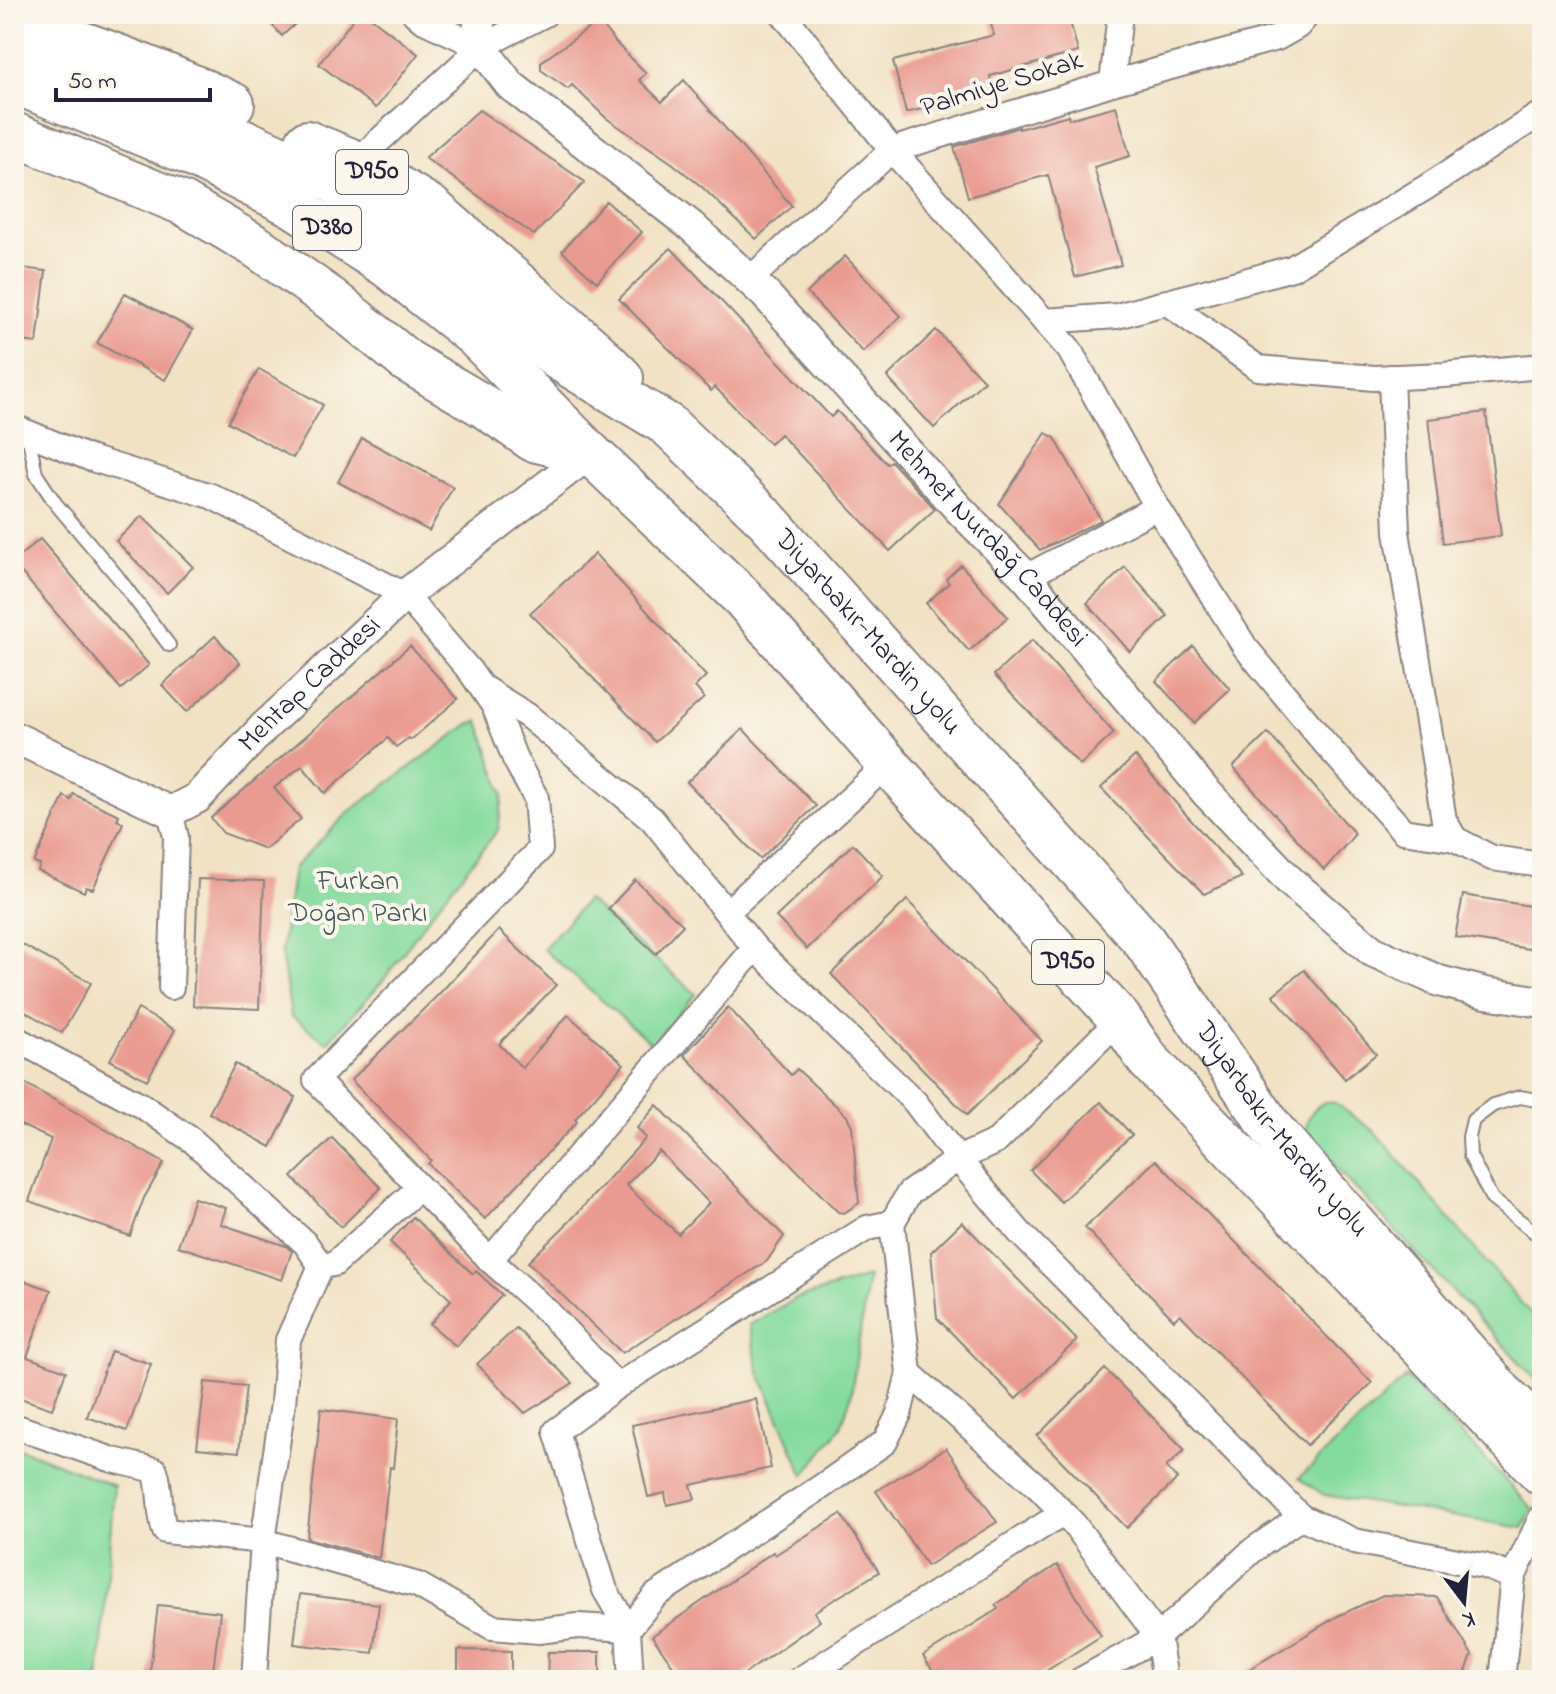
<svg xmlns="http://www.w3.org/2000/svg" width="1556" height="1694" viewBox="0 0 1556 1694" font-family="'Indie Flower',sans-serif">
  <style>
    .green { fill: #85db9e; stroke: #547e6c; stroke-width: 2 }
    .building { fill: #ea9b91; fill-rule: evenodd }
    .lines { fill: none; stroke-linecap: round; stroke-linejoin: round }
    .service-casing { stroke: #8a8280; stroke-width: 16 }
    .minor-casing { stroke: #8a8280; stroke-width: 28 }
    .tertiary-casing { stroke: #8a8280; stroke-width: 34 }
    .trunk-casing { stroke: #8a8280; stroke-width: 46 }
    .service { stroke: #fff; stroke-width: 12 }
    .minor { stroke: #fff; stroke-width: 24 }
    .tertiary { stroke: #fff; stroke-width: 30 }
    .trunk { stroke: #fff; stroke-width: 42 }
    .labels { text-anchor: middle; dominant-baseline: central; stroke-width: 8; stroke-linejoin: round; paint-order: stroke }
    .shield { fill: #fbf7ec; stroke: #636270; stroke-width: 2 }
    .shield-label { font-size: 26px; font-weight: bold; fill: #22223b }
    .street-label { font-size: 28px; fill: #22223b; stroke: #fbf7ec }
    .park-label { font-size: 28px; fill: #405a59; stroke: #fbf7ec }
  </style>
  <rect width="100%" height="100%" fill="#fbf7ec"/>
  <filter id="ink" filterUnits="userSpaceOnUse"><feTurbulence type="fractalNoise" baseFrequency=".0125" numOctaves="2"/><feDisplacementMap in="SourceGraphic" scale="16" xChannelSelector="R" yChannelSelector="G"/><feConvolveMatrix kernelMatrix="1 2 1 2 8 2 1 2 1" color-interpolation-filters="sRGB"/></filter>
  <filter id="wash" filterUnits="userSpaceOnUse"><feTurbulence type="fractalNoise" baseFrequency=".006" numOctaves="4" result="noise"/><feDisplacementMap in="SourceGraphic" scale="32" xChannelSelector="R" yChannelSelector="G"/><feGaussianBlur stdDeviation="1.8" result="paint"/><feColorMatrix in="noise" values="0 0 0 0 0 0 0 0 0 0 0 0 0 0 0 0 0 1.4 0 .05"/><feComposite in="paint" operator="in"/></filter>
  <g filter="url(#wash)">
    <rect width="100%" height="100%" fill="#f2e2c4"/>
    <g class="green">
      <path d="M479,721L503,795L498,830L435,909L382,982L327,1043L291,1016L281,952L293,868L349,812L469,724Z"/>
      <path d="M587,900L696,994L652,1044L543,949Z"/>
      <path d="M1325,1102L1335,1103L1375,1132L1542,1327V1386L1305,1135C1307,1119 1310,1109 1325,1102Z"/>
      <path d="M868,1277L851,1396L841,1427L804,1476L759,1372L749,1325L795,1299Z"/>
      <path d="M1406,1377L1533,1509L1523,1528L1324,1495L1299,1478Z"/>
      <path d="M14,1446L114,1486L99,1680H18L20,1661L14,1633Z"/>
    </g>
    <g id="blocks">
      <g class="building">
        <path d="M262,14H306L282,36Z"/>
        <path d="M357,14H366L418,54L376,108L319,64Z"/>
        <path d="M1000,14H1068L1078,52L990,76L993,91L906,113L893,61L994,35L989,17Z"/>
        <path d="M599,21L615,42L646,73L639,80L662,102L684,80L792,206L756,239L702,187L672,163L606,118L572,85L568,89L541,70V62Z"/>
        <path d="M1116,106L1130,156L1094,167L1121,265L1075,277L1048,175L968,197L954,147L1019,127V129L1068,115L1069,119Z"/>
        <path d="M479,110L585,182L534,235L425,158Z"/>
        <path d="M606,201L642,232L597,282L562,251Z"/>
        <path d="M671,248L831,417L837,411L887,464L891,461L935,509L890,551L780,434L770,444L715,387L711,391L619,299Z"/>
        <path d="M845,256L901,316L863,352L807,293Z"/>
        <path d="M14,267L46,271L37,343L14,340Z"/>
        <path d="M125,293L193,330L165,380L97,343Z"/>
        <path d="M936,330L984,381L934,428L887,377Z"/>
        <path d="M259,369L323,405L293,458L228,422Z"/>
        <path d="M1486,412L1501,536L1443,543L1428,419Z"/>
        <path d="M1046,433L1055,438L1101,520L1040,550L999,504Z"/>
        <path d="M362,438L453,487L429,531L338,482Z"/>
        <path d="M142,516L193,567L167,593L116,541Z"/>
        <path d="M40,539L149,665L121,689L14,564V561Z"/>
        <path d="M595,554L706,676L695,687L704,698L655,742L530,613Z"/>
        <path d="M961,565L1008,617L969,651L926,603L949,583L946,579Z"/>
        <path d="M1125,567L1168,616L1130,652L1087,603Z"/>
        <path d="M215,636L240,663L187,712L162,685Z"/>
        <path d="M1032,640L1114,733L1080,765L994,675Z"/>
        <path d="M410,646L458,699L411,740L409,738L396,747L388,738L325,793L302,766L274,788L301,819L265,849L223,833L211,818Z"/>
        <path d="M1193,646L1230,689L1194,723L1156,681Z"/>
        <path d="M743,729L816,806L760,859L687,782Z"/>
        <path d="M1268,733L1355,834L1324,870L1233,767Z"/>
        <path d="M1135,756L1180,808L1242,877L1204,894L1101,788Z"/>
        <path d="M73,794L119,815L117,820L123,823L93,889L86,887L84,892L38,871L40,865L34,863L64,796L71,800Z"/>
        <path d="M853,844L883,876L807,949L776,917Z"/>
        <path d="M198,879L264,881L259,1009L193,1006Z"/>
        <path d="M635,880L683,925L656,954L608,909Z"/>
        <path d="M1463,895L1542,908V951L1455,937Z"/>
        <path d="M907,900L1042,1041L967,1115L831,974Z"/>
        <path d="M499,930L556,985L499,1044L522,1068L568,1015L624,1064L575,1119L577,1122L485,1219L428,1164L431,1160L351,1080L438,995Z"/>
        <path d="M14,940L91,983L62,1033L14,1005Z"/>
        <path d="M1304,970L1376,1054L1345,1079L1273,995Z"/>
        <path d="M728,1007L791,1075L797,1069L847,1116L852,1126L859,1203L844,1213L838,1212L684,1055Z"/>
        <path d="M138,1009L175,1030L147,1080L110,1060Z"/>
        <path d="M235,1064L296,1097L271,1147L209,1113Z"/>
        <path d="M14,1077L164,1163L144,1198L130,1236L29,1201L51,1139L14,1122Z"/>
        <path d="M1101,1102L1132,1135L1061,1202L1030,1170Z"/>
        <path d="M657,1105L784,1236L767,1261L622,1353L528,1262L570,1221L646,1138L637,1128ZM659,1151L709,1203L678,1234L626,1185Z"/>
        <path d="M332,1138L381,1188L341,1227L292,1177Z"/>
        <path d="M1156,1160L1372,1383L1307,1445L1180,1314L1174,1320L1085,1228Z"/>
        <path d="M194,1198L226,1208L221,1224L286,1246L292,1251L282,1280L178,1246Z"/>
        <path d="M413,1217L473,1274L476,1271L502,1295L456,1346L430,1324L451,1300L390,1242Z"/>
        <path d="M962,1222L1077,1340L1016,1399L937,1318L931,1252Z"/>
        <path d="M14,1277L51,1290L27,1357L66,1371L52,1409L14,1396Z"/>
        <path d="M516,1328L573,1383L525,1413L477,1364Z"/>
        <path d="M111,1351L151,1364L127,1431L87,1417Z"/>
        <path d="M1105,1369L1185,1450L1166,1467L1177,1479L1127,1528L1037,1436Z"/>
        <path d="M205,1382L246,1386L239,1452L197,1448Z"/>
        <path d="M756,1399L771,1468L691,1485L695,1499L667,1505L665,1493L648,1497L632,1425Z"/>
        <path d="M321,1409L398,1419L393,1468L390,1467L379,1558L307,1538Z"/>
        <path d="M946,1448L997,1522L927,1566L876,1491Z"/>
        <path d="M841,1514L879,1572L814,1612L820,1621L736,1680H683L652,1636L773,1552L775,1555Z"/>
        <path d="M1057,1565L1101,1636L1032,1680H939L923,1656L998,1609L995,1605Z"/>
        <path d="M300,1594L379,1604L373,1653L294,1644Z"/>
        <path d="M1383,1595L1437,1597L1472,1655L1463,1680H1231L1338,1616Z"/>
        <path d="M158,1605L220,1612L212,1680H149Z"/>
        <path d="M458,1650L511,1651V1680H458Z"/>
        <path d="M548,1652H600V1680H547Z"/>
      </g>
    </g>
  </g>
  <g filter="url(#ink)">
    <use href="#blocks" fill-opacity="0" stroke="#8a8280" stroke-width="2"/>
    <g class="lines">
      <defs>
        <g id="service">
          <path d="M28,433L36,474L56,504L117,576L169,645"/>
          <path d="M1542,1101L1520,1097L1493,1105L1473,1120L1469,1137L1470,1156L1492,1199L1542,1238"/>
        </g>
        <g id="minor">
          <path d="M415,14L422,20L481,47"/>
          <path d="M783,14L892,150L1069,349L1157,507L1245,647L1323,741L1403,831L1455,839"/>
          <path d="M1112,83L1120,14"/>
          <path d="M356,162L481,47L545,14"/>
          <path d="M749,280L892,150L1112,83L1277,38L1298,26L1308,14"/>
          <path d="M1166,302L1258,368L1374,378L1444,375L1542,366"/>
          <path d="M1044,321L1117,316L1292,268L1425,188L1542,113"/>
          <path d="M1391,377L1397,532L1444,820L1455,839L1492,858L1542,865"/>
          <path d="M14,427L89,458L211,496L405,595L470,671L494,706L515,759L536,798L540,849L316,1080L490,1260L548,1312L617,1386L556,1431L605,1590L628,1629"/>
          <path d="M1026,577L1157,507"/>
          <path d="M483,688L528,716L652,819L755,948L915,1102L958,1159L1020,1233L1301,1517L1354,1541L1484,1566L1513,1577L1542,1516"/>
          <path d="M170,812L176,837L171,987"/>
          <path d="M727,912L888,764"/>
          <path d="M14,1038L141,1105L193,1141L306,1244L321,1266L334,1264L419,1188"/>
          <path d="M490,1260L755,948"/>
          <path d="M321,1266L288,1340L283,1404L263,1541L418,1585L492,1627L539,1631L578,1626L628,1629"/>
          <path d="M909,1373L1039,1488L1074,1524L1158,1637L1165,1680"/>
          <path d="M617,1386L867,1228L892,1223"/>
          <path d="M14,1426L113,1460L155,1470C162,1490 158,1512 165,1531L263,1541L254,1680"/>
          <path d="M631,1680L628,1629L656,1595L824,1485L885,1442L899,1414L909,1373L892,1223L909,1193L958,1159L997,1141L1120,1019"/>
          <path d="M799,1680L1063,1513"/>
          <path d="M1081,1680L1158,1637L1253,1550L1301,1517"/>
          <path d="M1502,1680L1513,1577"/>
        </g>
        <g id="tertiary">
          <path id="s1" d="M478,14L481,47L510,85L691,226L765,294L958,508L1026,577L1205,791L1291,882L1372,951L1439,981L1486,993L1542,1002"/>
          <path id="s2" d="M14,737L170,812L197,798L264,727L405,595L590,453"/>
        </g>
        <g id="trunk">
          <path d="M14,20C89,44 162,71 233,104"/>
          <path id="s3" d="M14,51L59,64L174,109L333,181L407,237L557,358L668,425L766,519L1144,941L1272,1129L1503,1394L1542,1430"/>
          <path d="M14,82L188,153L293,206L387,266L475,336L590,453L743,598L888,764L1120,1019L1148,1060L1542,1474"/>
          <path d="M14,134L184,204L257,247L331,299L407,361L485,407L533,440L590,453"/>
          <path d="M307,142L356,162L431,207L596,352L622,378"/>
        </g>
      </defs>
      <use href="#service" class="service-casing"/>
      <use href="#minor" class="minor-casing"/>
      <use href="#tertiary" class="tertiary-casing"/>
      <use href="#trunk" class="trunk-casing"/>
      <use href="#service" class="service"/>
      <use href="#minor" class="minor"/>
      <use href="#tertiary" class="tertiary"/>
      <use href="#trunk" class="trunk"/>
    </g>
  </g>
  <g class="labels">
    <g class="shield">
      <rect x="336" y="150" width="72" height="44" rx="6"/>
      <rect x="293" y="206" width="68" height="44" rx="6"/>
      <rect x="1032" y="940" width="72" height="44" rx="6"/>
    </g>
    <g class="shield-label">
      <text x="372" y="172">D950</text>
      <text x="327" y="228">D380</text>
      <text x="1068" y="962">D950</text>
    </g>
    <g class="street-label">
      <text transform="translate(1002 85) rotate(-17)">Palmiye Sokak</text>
      <text stroke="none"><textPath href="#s1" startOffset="742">Mehmet Nurdağ Caddesi</textPath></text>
      <text stroke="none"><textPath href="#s3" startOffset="1048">Diyarbakır-Mardin yolu</textPath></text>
      <text stroke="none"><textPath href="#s2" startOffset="364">Mehtap Caddesi</textPath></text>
      <text stroke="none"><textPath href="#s3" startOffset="1696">Diyarbakır-Mardin yolu</textPath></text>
    </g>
    <g class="park-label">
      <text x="358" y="882">Furkan<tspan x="358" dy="32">Doğan Parkı</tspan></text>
    </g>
  </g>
  <rect width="1556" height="1694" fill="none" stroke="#fbf7ec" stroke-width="48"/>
  <g transform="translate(1464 1602) rotate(164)" stroke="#fbf7ec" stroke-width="6" paint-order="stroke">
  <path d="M0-6L14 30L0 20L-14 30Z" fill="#22223b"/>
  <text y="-12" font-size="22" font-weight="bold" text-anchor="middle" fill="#22223b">K</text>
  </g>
  <path d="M56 88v12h154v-12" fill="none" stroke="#22223b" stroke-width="4"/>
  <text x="68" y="88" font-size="24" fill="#22223b" stroke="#fbf7ec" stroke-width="6" paint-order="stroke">50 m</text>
</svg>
